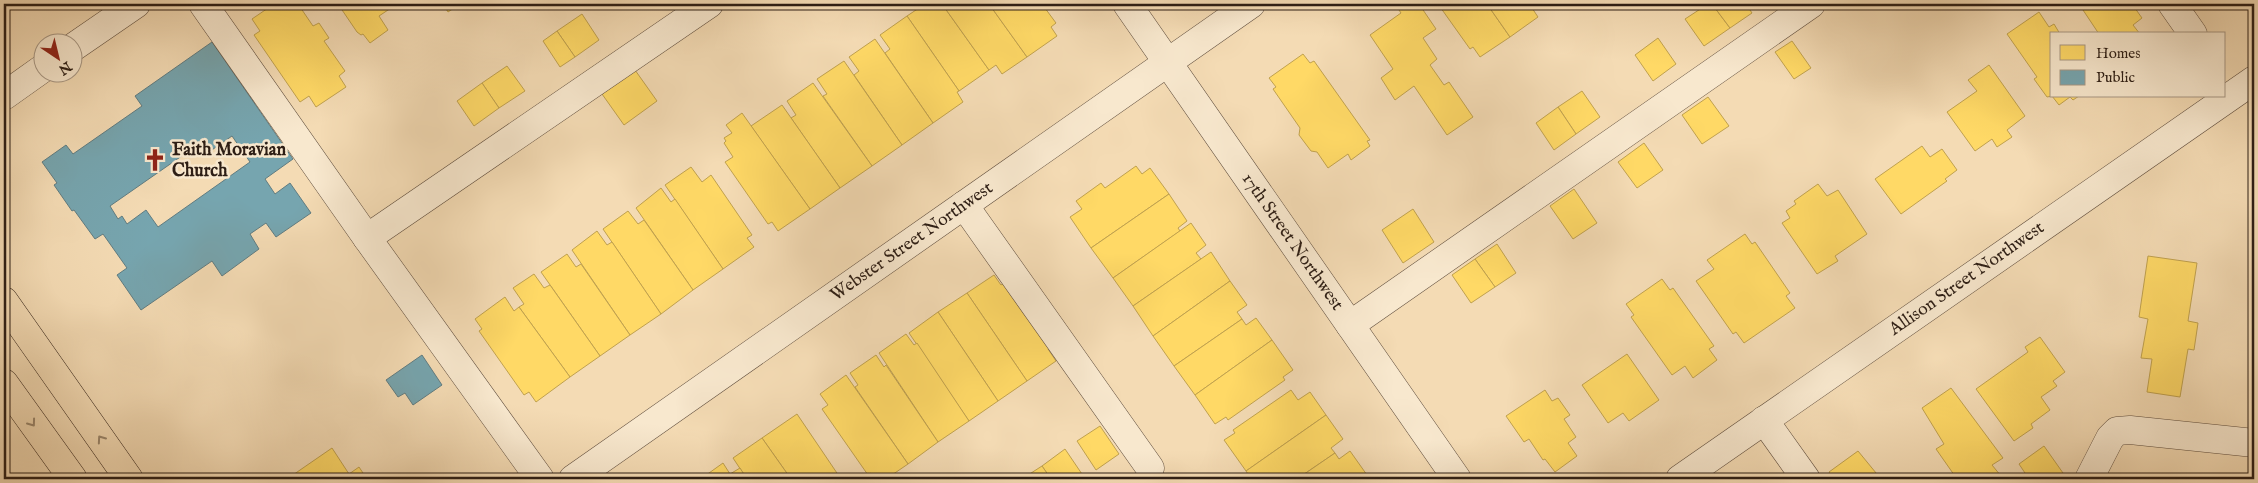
<svg xmlns="http://www.w3.org/2000/svg" width="2258" height="483" viewBox="0 0 2258 483" font-family="'IM FELL English',serif">
  <style>
    .homes { fill: #ffd966; stroke: #c0a14e }
    .public { fill: #76a5af; stroke: #607c81; fill-rule: evenodd }
    .lines { fill: none; stroke-linecap: round; stroke-linejoin: round }
    .minor-casing { stroke: #5f4d3d; stroke-width: 29 }
    .major-casing { stroke: #2d1e15; stroke-width: 29 }
    .minor { stroke: #f8e8ce; stroke-width: 28 }
    .major { stroke: #f4dbb4; stroke-width: 28 }
    .oneway { stroke: #9a866c }
    .labels { text-anchor: middle; dominant-baseline: central; stroke-width: 5; stroke-linejoin: round; paint-order: stroke }
    .poi-label { font-size: 18px; font-weight: bold; fill: #2d1e15; stroke: #f8e8ce; text-anchor: start }
    .street-label { font-size: 18px; fill: #2d1e15; stroke: #f8e8ce }
  </style>
  <rect width="100%" height="100%" fill="#f4dbb4"/>
  <filter id="stains"><feTurbulence type="fractalNoise" baseFrequency=".004" numOctaves="4"/><feColorMatrix values="0 0 0 0 .2 0 0 0 0 .09 0 0 0 0 .02 0 0 0 .5 -.17"/></filter>
  <radialGradient id="worn" r=".72"><stop offset=".6" stop-color="#630" stop-opacity="0"/><stop offset="1" stop-color="#630" stop-opacity=".3"/></radialGradient>
  <g class="homes">
    <path d="M274,4H289L292,8L298,4L313,26L319,23L329,38L324,41L345,71L339,76L346,87L316,107L309,96L300,102L254,35L260,31L252,19Z"/>
    <path d="M338,4H397L379,16L388,30L370,43L363,34L361,35L357,32Z"/>
    <path d="M443,4H460L448,12Z"/>
    <path d="M925,4H942L989,70L959,91L907,16Z"/>
    <path d="M942,4H989L1027,57L1002,74L996,65L989,70Z"/>
    <path d="M989,4H1042L1056,23L1051,27L1057,36L1027,57Z"/>
    <path d="M1395,4H1419L1436,29L1423,38L1437,59L1430,65L1444,85L1449,82L1473,117L1447,135L1414,86L1395,100L1381,78L1393,69L1370,35L1401,13Z"/>
    <path d="M1438,4H1487L1510,37L1480,57L1473,47L1470,49Z"/>
    <path d="M1487,4H1532L1530,5L1538,17L1510,37Z"/>
    <path d="M1708,4H1712L1730,28L1704,46L1685,19Z"/>
    <path d="M1712,4H1746L1752,13L1730,28Z"/>
    <path d="M2079,4H2132L2142,18L2133,25L2140,34H2099Z"/>
    <path d="M2039,12L2049,27L2054,24L2060,34H2052V96L2047,97L2034,79L2037,77L2007,34Z"/>
    <path d="M582,14L599,40L575,57L557,31Z"/>
    <path d="M907,16L959,91L957,92L963,102L933,123L885,53L890,49L880,35Z"/>
    <path d="M557,31L575,57L560,67L543,41Z"/>
    <path d="M1658,38L1676,64L1653,81L1635,55Z"/>
    <path d="M875,39L933,123L902,145L854,75L859,71L849,57Z"/>
    <path d="M1792,41L1811,68L1794,79L1775,52Z"/>
    <path d="M1303,54L1310,63L1314,61L1370,140L1367,141L1370,146L1351,160L1348,154L1328,168L1317,152L1311,151L1299,135L1300,128L1273,89L1276,87L1269,78Z"/>
    <path d="M844,61L902,145L872,166L823,96L827,94L817,79Z"/>
    <path d="M1989,65L2025,116L2007,130L2012,137L1997,147L1992,139L1975,151L1947,112L1977,91L1968,80Z"/>
    <path d="M507,66L525,91L499,108L482,83Z"/>
    <path d="M635,70L657,101L624,125L602,94Z"/>
    <path d="M482,83L499,108L474,126L457,101Z"/>
    <path d="M813,83L872,166L840,188L791,118L796,115L787,101Z"/>
    <path d="M1582,91L1600,117L1576,134L1558,107Z"/>
    <path d="M2052,96H2079L2073,100L2070,97L2059,105Z"/>
    <path d="M1708,97L1729,126L1702,144L1682,115Z"/>
    <path d="M782,105L840,188L810,209L751,126Z"/>
    <path d="M1558,107L1576,134L1554,150L1536,123Z"/>
    <path d="M742,113L810,209L778,231L772,222L768,224L725,162L733,157L724,143L726,141L724,138L732,133L726,125Z"/>
    <path d="M1644,143L1663,170L1637,188L1618,162Z"/>
    <path d="M1922,146L1930,157L1942,149L1957,170L1945,179L1947,181L1901,214L1875,179Z"/>
    <path d="M1136,166L1142,174L1150,168L1169,194L1091,248L1070,217L1082,209L1076,201L1101,183L1105,188Z"/>
    <path d="M691,167L702,182L711,175L752,235L747,238L754,247L723,269L665,185Z"/>
    <path d="M1818,184L1827,196L1838,190L1867,234L1835,256L1838,261L1817,274L1782,223L1790,218L1786,211L1796,204L1794,201Z"/>
    <path d="M661,188L671,202L675,199L723,269L693,290L636,208Z"/>
    <path d="M1574,189L1597,223L1573,239L1550,206Z"/>
    <path d="M1169,194L1187,221L1178,228L1180,231L1113,278L1091,248Z"/>
    <path d="M1413,209L1434,242L1403,263L1382,230Z"/>
    <path d="M628,211L638,224L644,220L693,290L661,314L603,229Z"/>
    <path d="M1191,223L1206,245L1196,253L1201,259L1133,306L1113,278Z"/>
    <path d="M597,231L607,245L612,242L661,314L630,335L572,250Z"/>
    <path d="M1745,234L1752,244L1755,242L1790,293L1786,296L1795,308L1744,343L1736,332L1733,334L1696,281L1714,269L1707,260Z"/>
    <path d="M1497,244L1516,273L1495,287L1475,259Z"/>
    <path d="M1211,252L1230,281L1153,336L1133,306Z"/>
    <path d="M567,254L576,267L581,264L630,335L600,356L541,272Z"/>
    <path d="M2148,256L2197,263L2188,321L2198,323L2194,350L2188,349L2180,397L2147,392L2152,359L2141,358L2148,319L2139,317Z"/>
    <path d="M1475,259L1495,287L1471,303L1452,275Z"/>
    <path d="M534,274L544,288L550,285L600,356L570,377L519,307L524,304L513,288Z"/>
    <path d="M994,275L1001,285L1007,281L1052,346L1048,349L1056,361L1027,381L967,293Z"/>
    <path d="M1662,279L1670,290L1673,288L1714,346L1709,349L1717,360L1693,378L1685,366L1672,375L1631,317L1634,315L1626,304Z"/>
    <path d="M1230,281L1247,305L1237,312L1242,319L1174,366L1153,336Z"/>
    <path d="M967,293L1027,381L998,401L938,312Z"/>
    <path d="M505,297L514,311L519,307L570,377L536,402L529,392L524,395L479,331L482,329L475,319Z"/>
    <path d="M938,312L998,401L969,421L909,333Z"/>
    <path d="M1256,318L1272,340L1195,395L1174,366L1242,319L1246,325Z"/>
    <path d="M906,334L914,345L917,343L969,421L938,442L879,353Z"/>
    <path d="M2040,337L2065,372L2053,381L2057,386L2041,397L2050,410L2031,424L2033,428L2014,441L1976,389L2028,352L2025,347Z"/>
    <path d="M1272,340L1293,370L1283,377L1285,380L1228,420L1226,417L1215,424L1195,395Z"/>
    <path d="M1627,354L1659,400L1629,421L1623,413L1608,423L1582,385Z"/>
    <path d="M876,355L884,367L886,365L938,442L908,464L855,387L858,385L850,373Z"/>
    <path d="M846,375L908,464L886,479H875L871,473L868,475L822,409L828,405L820,394Z"/>
    <path d="M1951,388L2003,458L1992,465L2001,476L1997,479H1957L1936,449L1944,444L1922,408Z"/>
    <path d="M1291,390L1298,400L1310,392L1326,415L1246,471L1224,440L1235,433L1233,430Z"/>
    <path d="M1545,390L1552,401L1558,398L1570,415L1564,419L1576,437L1568,443L1577,456L1555,472L1545,459L1543,460L1529,439L1524,442L1506,416Z"/>
    <path d="M797,414L841,479H791L762,438Z"/>
    <path d="M1326,415L1343,439L1331,448L1335,453L1297,479H1251L1246,471Z"/>
    <path d="M1100,426L1119,454L1096,470L1077,441Z"/>
    <path d="M762,438L791,479H747L733,458Z"/>
    <path d="M2044,446L2063,473L2054,479H2029L2019,464Z"/>
    <path d="M332,448L349,474L359,467L367,479H287Z"/>
    <path d="M1065,449L1084,477L1081,479H1051L1042,466Z"/>
    <path d="M1350,451L1367,475L1360,479H1297L1335,453L1339,459Z"/>
    <path d="M1858,451L1881,479H1834L1829,472Z"/>
    <path d="M723,463L730,474L740,468L747,479H703L702,478Z"/>
    <path d="M1042,466L1051,479H1031L1028,475Z"/>
    <path d="M2158,474L2189,478V479H2158Z"/>
  </g>
  <g class="public">
    <path d="M212,42L293,159L265,179L275,194L290,183L311,213L276,237L266,223L250,234L259,249L222,276L212,261L141,310L117,275L127,268L103,234L95,239L74,210L72,211L54,185L57,183L42,162L66,145L73,154L142,106L135,96ZM232,136L250,162L158,227L146,210L127,224L122,216L118,219L110,206L199,144L206,154Z"/>
    <path d="M422,355L442,385L413,405L405,393L398,397L386,380Z"/>
  </g>
  <g class="lines">
    <defs>
      <g id="minor">
        <path d="M203,4L367,238L540,479"/>
        <path d="M1127,4L1457,479"/>
        <path d="M2172,4L2193,34"/>
        <path d="M72,48L136,4"/>
        <path d="M4,96L42,69"/>
        <path d="M964,205L1150,468"/>
        <path d="M367,238L709,4"/>
        <path d="M1350,325L1811,4"/>
        <path d="M1764,420L1806,479"/>
        <path d="M573,479L1251,4"/>
        <path d="M1680,479L2254,80"/>
        <path d="M2089,479L2110,438L2117,431L2130,430L2254,443"/>
      </g>
      <g id="major">
        <path d="M4,301L129,479"/>
        <path d="M4,383L73,479"/>
      </g>
    </defs>
    <use href="#minor" class="minor-casing"/>
    <use href="#major" class="major-casing"/>
    <use href="#minor" class="minor"/>
    <use href="#major" class="major"/>
  </g>
  <defs><path id="oneway-chevron" d="M-2-3.5L2.5 0L-2 3.5" fill="none" stroke-width="1.6" stroke-linecap="round" stroke-linejoin="round" transform="scale(1.25)"/></defs>
  <g class="oneway">
    <use href="#oneway-chevron" transform="translate(32 423) rotate(54)"/>
    <use href="#oneway-chevron" transform="translate(101 439) rotate(-125)"/>
  </g>
  <defs>
    <symbol id="church-bare" viewBox="-9 -9 18 18"><path d="M-1.2-6h2.4v3.5h3.3v2.4h-3.3V6h-2.4V-.1h-3.3v-2.4h3.3Z" fill="#8f2418" stroke="#f8e8ce" stroke-width="2.5" paint-order="stroke"/></symbol>
  </defs>
  <g fill-rule="evenodd">
    <use href="#church-bare" x="139" y="144" width="32" height="32"/>
  </g>
  <g class="labels">
    <g class="poi-label">
      <text x="172" y="150">Faith Moravian<tspan x="172" dy="21">Church</tspan></text>
    </g>
    <g class="street-label">
      <text transform="translate(912 242) rotate(-35)">Webster Street Northwest</text>
      <text transform="translate(1292 242) rotate(55)">17th Street Northwest</text>
      <text transform="translate(1967 279) rotate(-35)">Allison Street Northwest</text>
    </g>
  </g>
  <rect width="2258" height="483" fill="none" stroke="#f4dbb4" stroke-width="20"/>
  <rect x="5" y="5" width="2248" height="473" fill="none" stroke="#2d1e15" stroke-width="2.5"/>
  <rect x="10" y="10" width="2238" height="463" fill="none" stroke="#2d1e15"/>
  <rect x="2050" y="32" width="175" height="65" fill="#f8e8ce" stroke="#a79784"/>
  <rect x="2060" y="45" width="25" height="15" fill="#ffd966" stroke="#a79784"/>
  <text x="2096" y="58" font-size="15" fill="#2d1e15">Homes</text>
  <rect x="2060" y="70" width="25" height="15" fill="#76a5af" stroke="#a79784"/>
  <text x="2096" y="82" font-size="15" fill="#2d1e15">Public</text>
  <g transform="translate(58 58) rotate(145)"><circle r="24" fill="#f8e8ce" stroke="#a79784"/>
  <path d="M0-4L9 19L0 12L-9 19Z" fill="#8f2418"/>
  <text y="-8" font-size="14" font-weight="bold" text-anchor="middle" fill="#2d1e15">N</text>
  </g>
  <rect width="100%" height="100%" filter="url(#stains)"/>
  <rect width="100%" height="100%" fill="url(#worn)"/>
</svg>
